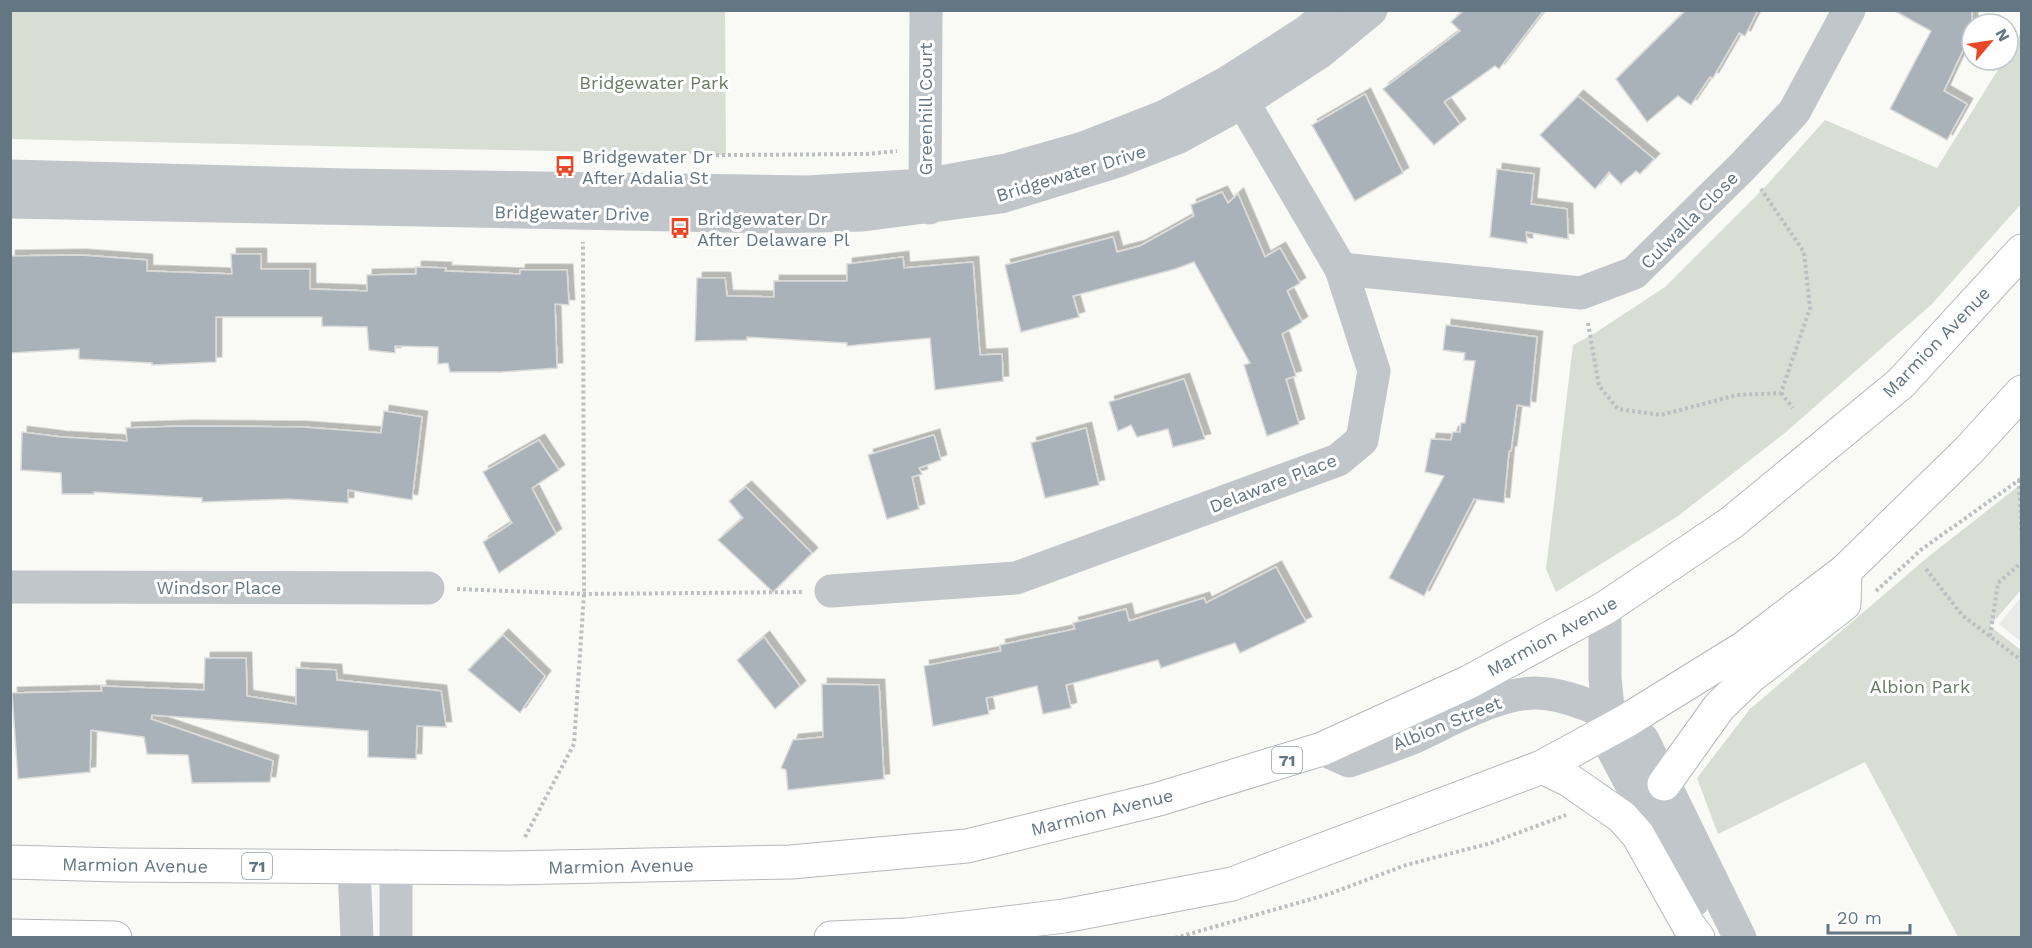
<svg xmlns="http://www.w3.org/2000/svg" width="2032" height="948" viewBox="0 0 2032 948" font-family="'Work Sans',sans-serif">
  <style>
    .built { fill: #eaeae9 }
    .green { fill: #d9ded5 }
    .building { fill: #a8b2b8; stroke: #dadad8; stroke-width: 1.5; filter: url(#shadow) }
    .lines { fill: none; stroke-linecap: round; stroke-linejoin: round }
    .trunk-casing { stroke: #b5b9bc; stroke-width: 35 }
    .path { stroke: #bbbfc1; stroke-width: 4; stroke-dasharray: 3 3; stroke-linecap: butt }
    .minor { stroke: #c1c6ca; stroke-width: 33 }
    .tertiary { stroke: #c1c6ca; stroke-width: 33 }
    .trunk { stroke: #fff; stroke-width: 33 }
    .labels { text-anchor: middle; dominant-baseline: central; stroke-width: 6; stroke-linejoin: round; paint-order: stroke }
    .shield { fill: #fff; stroke: #929fa8; stroke-width: 1.5 }
    .shield-label { font-size: 16px; font-weight: bold; fill: #637682 }
    .park-label { font-size: 18px; fill: #677a62; stroke: #fff }
    .street-label { font-size: 18px; fill: #637682; stroke: #fff }
    .poi-label { font-size: 18px; fill: #637682; stroke: #fff; text-anchor: start }
  </style>
  <defs>
    <filter id="shadow"><feDropShadow dx="5.5" dy="-5.5" stdDeviation="0" flood-color="#0004"/></filter>
  </defs>
  <rect width="100%" height="100%" fill="#f9f9f6"/>
  <path class="built" d="M2021,597V642L1999,624Z"/>
  <g class="green">
    <path d="M11,10L725,11L726,155L11,139Z"/>
    <path d="M2021,33V204L1932,304L1786,432L1678,516L1556,592L1546,569L1573,345L1595,333L1665,287L1764,188L1825,120L1937,168L2004,60H2008V54Z"/>
    <path d="M2021,484V590L1990,626L2021,650V937H1958L1865,762L1718,834L1697,778L1750,709L1928,557Z"/>
  </g>
  <g class="building">
    <path d="M1464,10H1544L1499,69L1495,66L1444,102L1460,124L1434,145L1383,89L1460,31L1451,22Z"/>
    <path d="M1686,10H1758L1745,36L1739,33L1713,78L1710,77L1691,105L1678,96L1647,122L1616,79Z"/>
    <path d="M1893,10H1972V52L1964,48L1944,91L1967,104L1947,140L1890,109L1931,31Z"/>
    <path d="M1365,94L1403,173L1355,201L1312,125Z"/>
    <path d="M1578,96L1654,159L1640,174L1636,171L1621,184L1609,172L1595,189L1540,135Z"/>
    <path d="M1497,169L1534,174L1531,204L1567,209L1568,239L1526,232L1527,243L1490,237Z"/>
    <path d="M1222,192L1228,203L1238,194L1265,257L1280,248L1300,283L1287,291L1302,322L1282,334L1296,376L1286,379L1299,424L1267,436L1244,365L1250,363L1194,262L1175,269L1073,296L1079,317L1021,332L1005,265L1113,237L1117,252L1140,246L1194,216L1191,205Z"/>
    <path d="M231,254H261V269H310V289L367,291V275L416,274V267L446,268L445,271L520,274V270H567L569,305L555,304L557,368L501,372H450L448,363L438,364V347L395,346V353L369,350L367,327L322,326V317H216V362L152,365V363L79,359V349L10,353V256L81,255L147,260V271L232,274Z"/>
    <path d="M903,257L904,268L973,262L980,355L1002,354L1003,381L935,390L930,338L847,346V343L747,337V340L695,341L697,278H725L727,296L774,297V281H847V264Z"/>
    <path d="M1446,325L1537,337L1530,407L1517,405L1511,451H1509L1504,503L1474,499L1424,596L1389,578L1444,476L1425,472L1431,439L1451,440L1453,432H1460L1461,423H1465L1475,361L1464,360L1465,353L1443,350Z"/>
    <path d="M1184,379L1205,439L1173,447L1168,429L1137,437L1131,425L1118,431L1109,402Z"/>
    <path d="M384,411L422,417L412,500L348,490V503L288,499L202,502V498L94,492V494H62L61,473L21,470L22,432L61,437L127,441L126,428L185,426L302,427L381,433Z"/>
    <path d="M1086,428L1099,485L1045,498L1031,443Z"/>
    <path d="M934,435L941,460L919,468L922,474L912,477L919,509L887,519L868,455Z"/>
    <path d="M539,440L559,470L532,488L556,534L499,573L483,542L512,523L483,472Z"/>
    <path d="M746,487L812,553L773,592L718,540L743,518L729,501Z"/>
    <path d="M1276,567L1306,622L1240,653L1235,643L1161,668L1158,660L1066,685L1071,708L1043,714L1037,686L986,698L989,714L933,726L924,666L1001,651L1000,645L1075,629L1073,623L1126,609L1129,621L1204,598L1206,603Z"/>
    <path d="M503,635L545,676L520,713L468,670Z"/>
    <path d="M764,637L800,686L775,709L737,660Z"/>
    <path d="M205,658H246L247,696L296,704V668L336,670L337,680L441,691L446,727L417,726L416,759L368,757V731L152,715L151,719L273,761L270,782L192,783L188,755L147,754L144,737L91,730L90,772L18,779L12,693L102,691L101,686L204,690Z"/>
    <path d="M822,684L879,685L884,779L788,790L786,770L781,768L793,740L823,737Z"/>
  </g>
  <g class="lines">
    <defs>
      <g id="trunk">
        <path d="M1542,767L1569,780L1622,817L1638,835L1689,926L1698,938"/>
        <path d="M1664,784L1719,707L1751,676L1844,604L1845,571"/>
        <path d="M10,862L119,865L509,868L791,862L967,846L1159,799L1322,749L1469,682L1605,608L1731,523L1901,383L2022,251"/>
        <path d="M10,936L115,938"/>
        <path d="M831,938L906,935L1064,916L1232,884L1542,767L1626,721L1744,648L1845,571L1968,451L2022,392"/>
      </g>
    </defs>
    <use href="#trunk" class="trunk-casing"/>
    <g class="path">
      <path d="M602,156L867,154L897,151"/>
      <path d="M1588,323L1599,386L1618,409L1661,415L1737,395L1781,393L1810,308L1804,252L1761,189"/>
      <path d="M1781,393L1793,408"/>
      <path d="M2019,480L2022,544"/>
      <path d="M1926,569L1962,615L2022,661"/>
      <path d="M457,589L584,594L804,592"/>
      <path d="M1876,591L1922,549L2022,478"/>
      <path d="M1990,636L1998,583L2022,562"/>
      <path d="M525,837L574,744L584,594L583,242"/>
      <path d="M1175,938L1329,894L1406,865L1491,843L1566,815"/>
    </g>
    <g class="minor">
      <path d="M926,10L925,185L929,208"/>
      <path d="M1341,269L1581,293L1634,273L1742,167L1794,112L1849,10"/>
      <path d="M10,587L428,588"/>
      <path d="M831,591L1016,578L1338,460L1362,440L1374,371L1341,269L1243,102L1228,82"/>
    </g>
    <g class="tertiary">
      <path d="M10,176L347,185L807,192L925,185L1006,170L1083,148L1165,116L1228,82L1306,32L1333,10"/>
      <path d="M10,202L771,217L863,215L1001,197L1118,161L1177,138L1243,102L1319,53L1371,10"/>
      <path d="M1605,608V678L1612,748L1693,901"/>
      <path d="M1322,749L1349,761C1369,754 1390,747 1410,739C1446,723 1496,693 1535,693C1556,693 1583,702 1601,711C1616,718 1632,727 1643,740L1740,938"/>
      <path d="M396,866V938"/>
      <path d="M354,867L357,938"/>
    </g>
    <use href="#trunk" class="trunk"/>
  </g>
  <defs>
    <symbol id="bus-bare" viewBox="-9 -9 18 18"><path d="M-5-6H5V4H4V6H2V4H-2V6H-4V4H-5ZM-3.5-4V0h7V-4ZM-3.5 1.2v1.5H-2V1.2ZM2 1.2v1.5H3.5V1.2Z" fill="#e94726" stroke="#fff" stroke-width="2.5" paint-order="stroke"/></symbol>
  </defs>
  <g fill-rule="evenodd">
    <use href="#bus-bare" x="550" y="151" width="30" height="30"/>
    <use href="#bus-bare" x="665" y="213" width="30" height="30"/>
  </g>
  <g class="labels">
    <g class="shield">
      <rect x="1272" y="747" width="30" height="26" rx="4.5"/>
      <rect x="242" y="853" width="30" height="26" rx="4.5"/>
    </g>
    <g class="shield-label">
      <text x="1287" y="760">71</text>
      <text x="257" y="866">71</text>
    </g>
    <g class="park-label">
      <text x="654" y="82">Bridgewater Park</text>
      <text x="1920" y="686">Albion Park</text>
    </g>
    <g class="street-label">
      <text transform="translate(925 109) rotate(-90)">Greenhill Court</text>
      <text transform="translate(1071 173) rotate(-17)">Bridgewater Drive</text>
      <text transform="translate(572 213) rotate(1)">Bridgewater Drive</text>
      <text transform="translate(1689 220) rotate(-45)">Culwalla Close</text>
      <text transform="translate(1936 342) rotate(-46)">Marmion Avenue</text>
      <text transform="translate(1273 483) rotate(-21)">Delaware Place</text>
      <text x="219" y="587">Windsor Place</text>
      <text transform="translate(1552 636) rotate(-29)">Marmion Avenue</text>
      <text transform="translate(1447 723) rotate(-22)">Albion Street</text>
      <text transform="translate(1102 812) rotate(-14)">Marmion Avenue</text>
      <text transform="translate(135 865) rotate(1)">Marmion Avenue</text>
      <text transform="translate(621 866) rotate(-1)">Marmion Avenue</text>
    </g>
    <g class="poi-label">
      <text x="582" y="156">Bridgewater Dr<tspan x="582" dy="21">After Adalia St</tspan></text>
      <text x="697" y="218">Bridgewater Dr<tspan x="697" dy="21">After Delaware Pl</tspan></text>
    </g>
  </g>
  <rect width="2032" height="948" fill="none" stroke="#637682" stroke-width="24"/>
  <g transform="translate(1990 42) rotate(61)"><circle r="28" fill="#ffffff" stroke="#c1c8cd" stroke-width="1.5"/>
  <path d="M0-4.5L10 22L0 15L-10 22Z" fill="#e94726"/>
  <text y="-9" font-size="16" font-weight="bold" text-anchor="middle" fill="#637682">N</text>
  </g>
  <path d="M1828 924v9h82v-9" fill="none" stroke="#637682" stroke-width="3"/>
  <text x="1837" y="924" font-size="18" fill="#637682" stroke="#ffffff" stroke-width="4.5" paint-order="stroke">20 m</text>
</svg>
